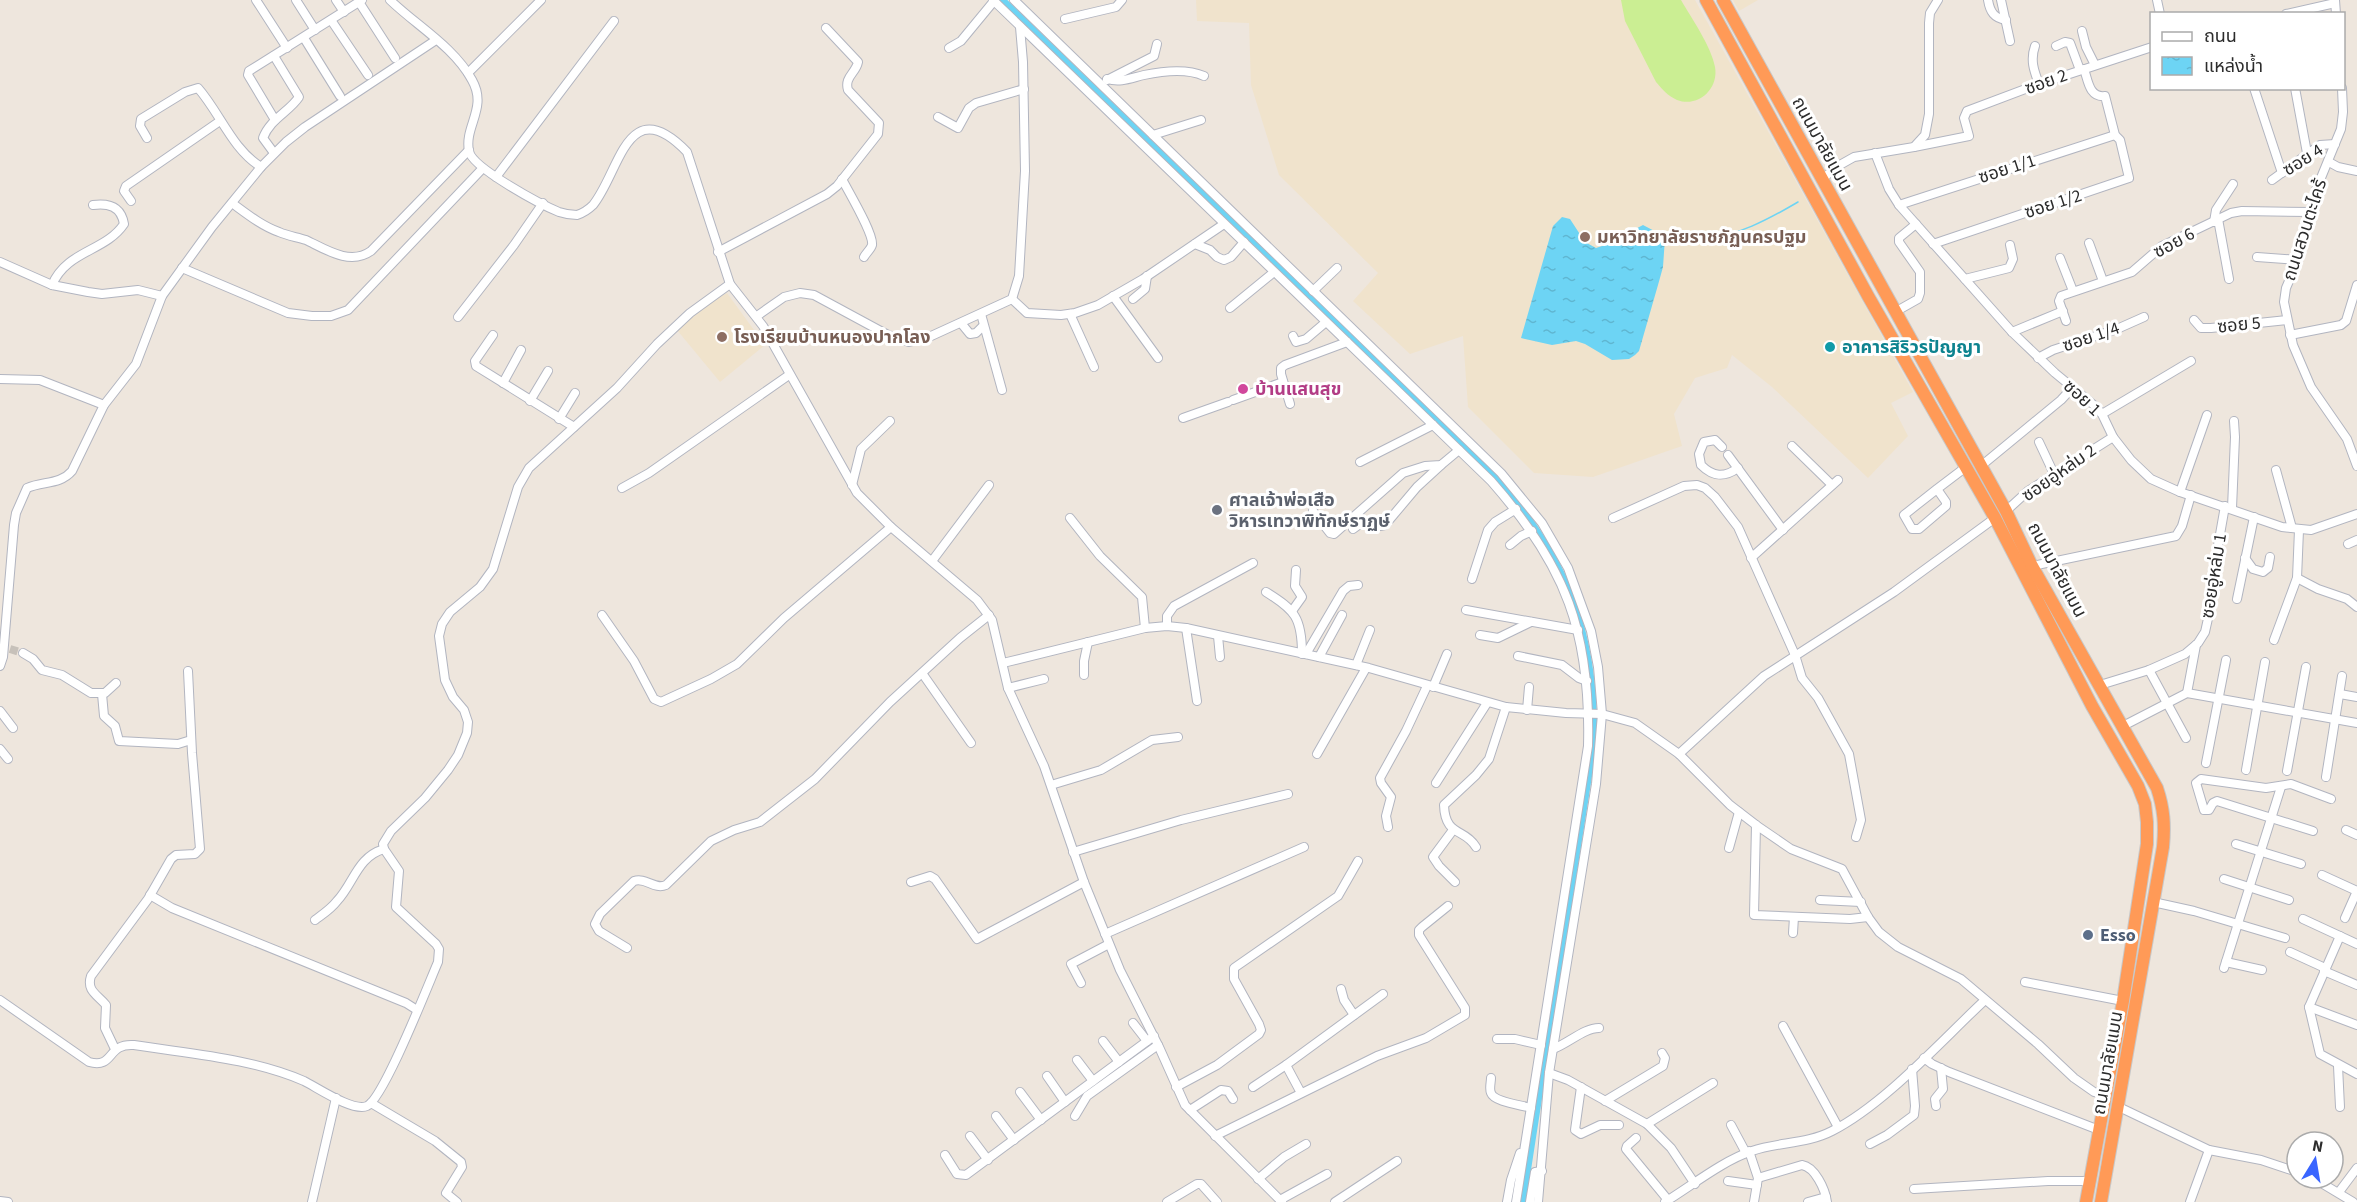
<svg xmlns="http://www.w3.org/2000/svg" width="2357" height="1202" viewBox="0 0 2357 1202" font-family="'Source Sans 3','Noto Sans Thai',sans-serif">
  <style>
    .education { fill: #f0e3cc }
    .pitch { fill: #cbee93 }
    .water { fill: url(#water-ripples) }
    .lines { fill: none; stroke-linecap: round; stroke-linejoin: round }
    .stream { stroke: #6dd4f4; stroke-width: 1.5 }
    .canal { stroke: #6dd4f4; stroke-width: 6 }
    .minor-tunnel { stroke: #c7c1ba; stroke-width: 8; stroke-dasharray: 8 4; stroke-linecap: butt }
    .minor-casing { stroke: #b2b5c0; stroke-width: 10 }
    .highway-casing { stroke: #c8c8c8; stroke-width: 14 }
    .minor { stroke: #fff; stroke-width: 8 }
    .highway { stroke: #ff9a57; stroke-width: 12 }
    .education-dot { fill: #8d6e63; stroke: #fff; stroke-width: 2 }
    .culture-dot { fill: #0f9aa8; stroke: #fff; stroke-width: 2 }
    .hotel-dot { fill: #d1479c; stroke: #fff; stroke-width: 2 }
    .worship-dot { fill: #6b7280; stroke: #fff; stroke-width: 2 }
    .service-dot { fill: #5c6f8a; stroke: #fff; stroke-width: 2 }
    .labels { text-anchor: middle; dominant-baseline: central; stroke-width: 6; stroke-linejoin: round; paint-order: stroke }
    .street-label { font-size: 18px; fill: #2c2c2c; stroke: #fff }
    .education-label { font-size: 18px; font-weight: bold; fill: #785e54; stroke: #fff; text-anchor: start }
    .culture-label { font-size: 18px; font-weight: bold; fill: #0d838f; stroke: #fff; text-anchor: start }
    .hotel-label { font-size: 18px; font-weight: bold; fill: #b23c85; stroke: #fff; text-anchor: start }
    .worship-label { font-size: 18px; font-weight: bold; fill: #5b616d; stroke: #fff; text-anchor: start }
    .service-label { font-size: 18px; font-weight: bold; fill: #4e5e75; stroke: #fff; text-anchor: start }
  </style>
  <defs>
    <pattern id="water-ripples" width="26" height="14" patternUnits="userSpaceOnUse" patternTransform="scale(1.5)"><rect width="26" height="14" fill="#6dd4f4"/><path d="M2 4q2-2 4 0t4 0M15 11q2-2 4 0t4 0" fill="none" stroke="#5fb6d1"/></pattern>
  </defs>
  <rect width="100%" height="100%" fill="#eee6dd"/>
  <g class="education">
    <path d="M1196,0H1695L1913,392L1891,403L1908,436L1868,478L1772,387L1732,355L1727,368L1695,378L1674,414L1682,446L1593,477L1534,473L1468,407L1463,336L1410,354L1353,301L1378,273L1279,175L1251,85L1249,23L1197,21Z"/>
    <path d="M1733,0H1758L1739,11Z"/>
    <path d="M727,293L765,345L720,382L677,330L708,304Z"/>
  </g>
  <path class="pitch" d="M1621,0H1681C1692,19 1711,46 1715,67C1719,89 1698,108 1677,100C1668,96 1662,89 1656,82L1625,21Z"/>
  <path class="water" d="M1562,217L1570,219L1585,242L1596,248L1605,245L1643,225L1662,235L1665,238L1663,267L1658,285L1639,351L1635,355L1629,359L1612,360L1585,344L1576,341L1552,345L1521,338L1553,226Z"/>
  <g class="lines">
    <path class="stream" d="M1665,238C1677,238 1690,240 1702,239C1736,237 1769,219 1798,202"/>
    <path class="canal" d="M1003,0L1494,476C1567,555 1597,636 1594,744L1523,1202"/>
    <path class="minor-tunnel" d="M10,649L23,653"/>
    <defs>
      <g id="minor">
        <path d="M256,0L287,48"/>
        <path d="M296,0L315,30"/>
        <path d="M336,0L344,12"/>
        <path d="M390,0C417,26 454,47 472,80C488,108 464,126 469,151C472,168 542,205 559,212C565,214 570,215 577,215C583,213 588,210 593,205C620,172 627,90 687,152L730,284L763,326L857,493L891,527L977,600L992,620L1008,688L1044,766L1084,882L1120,970L1159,1047L1185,1105L1282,1202"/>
        <path d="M993,0L1491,481C1566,566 1591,633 1588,746L1516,1202"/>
        <path d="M1014,0L1501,473L1542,523L1568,568L1591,631L1598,667L1602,714L1596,784L1549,1073L1538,1202"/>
        <path d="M1988,0C1990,12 1994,18 2006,20"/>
        <path d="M2001,0L2010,41"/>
        <path d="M2157,0L2160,14"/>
        <path d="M2335,0L2336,14"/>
        <path d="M359,2L395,58"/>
        <path d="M2286,14L2335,3"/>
        <path d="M1065,19L1116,7L1122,0"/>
        <path d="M331,20L368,75"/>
        <path d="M2082,31L2086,47L2095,65"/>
        <path d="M304,38L340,96"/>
        <path d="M2035,46C2030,60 2034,71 2039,84"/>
        <path d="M2056,46L2065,42L2070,43L2080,70"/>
        <path d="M949,48L961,41L994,1"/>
        <path d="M274,56L299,97C289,112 270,119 263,138L274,153"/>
        <path d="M468,73L541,0"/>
        <path d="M1107,79C1121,83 1131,78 1144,75C1163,71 1186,68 1204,76"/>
        <path d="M1107,80L1154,56L1157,44"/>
        <path d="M2254,88L2282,173"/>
        <path d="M2295,88L2307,153"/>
        <path d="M2342,88L2343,112L2341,129L2316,190L2298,260L2286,288L2284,302L2293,345L2311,387L2347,439L2357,466"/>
        <path d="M938,117L958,128L969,108L976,103L1024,89"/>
        <path d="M275,120L248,75L249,71L362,0"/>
        <path d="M1153,135L1201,120"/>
        <path d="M147,138L140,126L141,119L185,92L198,88C220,113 232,149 261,167"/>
        <path d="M1914,147L1969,136L1964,118L1967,111L2036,85L2152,47"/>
        <path d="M1875,153L1889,189L1899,205L2012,332L2055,373L2095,406L2102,414L2113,437L2131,460L2151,479L2180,492L2282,527L2311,530L2357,514"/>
        <path d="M2329,162L2338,167L2357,171"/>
        <path d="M496,177L614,21"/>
        <path d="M842,179C848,191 874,234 872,245C871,249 866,253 864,257"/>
        <path d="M1821,180L1838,166L1854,157L1914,147L1925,135L1929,114V23L1930,13L1938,0"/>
        <path d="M2272,180L2320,145L2335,144"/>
        <path d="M131,201L124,191L126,186L220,121"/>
        <path d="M232,203C247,214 262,226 279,232C288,236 297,237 306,240C325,249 350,266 371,251L469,150"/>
        <path d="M1899,205L2115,135"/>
        <path d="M2218,219L2229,279"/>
        <path d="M2214,222L2216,210L2233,184"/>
        <path d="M2089,243L2103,281"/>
        <path d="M1195,244L1210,250L1217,257L1224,260L1231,257L1244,242"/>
        <path d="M1933,244L2129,178L2120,140L2115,135L2105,96C2089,98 2088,80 2084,69"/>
        <path d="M718,252L827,194L837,186L878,134L879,123L848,90C844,77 856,73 858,62L826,28"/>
        <path d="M2257,257L2298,260"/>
        <path d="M2060,258L2073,291"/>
        <path d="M0,262L52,285L88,292L102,294L138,290L162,296"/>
        <path d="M182,268L288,313L312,316H331L348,310L482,169"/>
        <path d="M1965,279L2009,268L2013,259L2010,245"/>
        <path d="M52,285C67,250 105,252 124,224C121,206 108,203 93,205"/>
        <path d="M1313,291L1337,268"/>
        <path d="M1113,296L1158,358"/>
        <path d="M1012,299L1027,313L1061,315L1075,313L1098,305L1143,279L1224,224"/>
        <path d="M1133,299L1145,289L1147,276"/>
        <path d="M1230,308L1274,272"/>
        <path d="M1895,312L1918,299L1920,293V272L1899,242V238L1916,224"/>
        <path d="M981,314L1002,390"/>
        <path d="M1070,314L1094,367"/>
        <path d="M757,316L784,297L800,293L814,295L888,335L909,342L929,337L1012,299L1019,276L1025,171L1023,62L1020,27"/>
        <path d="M458,317L514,245L543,203"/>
        <path d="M2194,320L2201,328H2211L2287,320"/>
        <path d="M2066,321L2059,301L2061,296L2132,272L2162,246L2231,213L2242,211L2310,212"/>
        <path d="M961,323L970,334L976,333L983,326"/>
        <path d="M2012,332L2063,311"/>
        <path d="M493,335L475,361L476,366L574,427"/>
        <path d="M2290,335L2341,325L2346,321L2357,285"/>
        <path d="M1293,336L1296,342L1306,339L1326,322"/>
        <path d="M2038,358L2053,350L2117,329L2144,317"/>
        <path d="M0,379L40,380L104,405"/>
        <path d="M503,383L521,350"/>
        <path d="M1233,400L1283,382"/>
        <path d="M530,401L548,371"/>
        <path d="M1290,404L1281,374V368L1285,365L1347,342"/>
        <path d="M2102,414L2191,361"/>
        <path d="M1183,418L1228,402"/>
        <path d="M559,419L575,393"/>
        <path d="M2039,442L2054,474"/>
        <path d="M1792,446L1832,485"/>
        <path d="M1722,447L1715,440L1704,442L1699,454L1701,465C1713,477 1724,478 1738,468"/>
        <path d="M1728,455L1783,530"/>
        <path d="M1360,462L1433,425"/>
        <path d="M1981,466L2061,400L2073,387"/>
        <path d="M2276,470L2292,528"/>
        <path d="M852,485L861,449L890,421"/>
        <path d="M622,488L649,473L789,375"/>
        <path d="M1937,489L1904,515L1912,529H1919L1946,506V502L1937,489L1966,467"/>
        <path d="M2180,492L2207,415"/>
        <path d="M2232,508L2235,437L2234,421"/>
        <path d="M1313,511L1330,533L1334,534L1403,473L1425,466L1441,465L1459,450"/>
        <path d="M2006,511L2028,491L2113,437"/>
        <path d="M1070,518L1100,556L1142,597L1145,628"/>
        <path d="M1613,518L1684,486L1697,485L1705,488L1715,497L1738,527L1795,655L1802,678L1818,698L1849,754L1861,820L1856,837"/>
        <path d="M1353,529L1364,521L1380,526L1385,525L1417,487L1441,465"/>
        <path d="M2348,544L2357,540"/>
        <path d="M1510,545L1521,536L1532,531"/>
        <path d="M1751,558L1838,480"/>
        <path d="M2245,558L2253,569L2263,572L2268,568L2270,557"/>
        <path d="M932,561L989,485"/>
        <path d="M2032,566L2176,536L2182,526L2191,495"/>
        <path d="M2297,578L2318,589L2347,599L2357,607"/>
        <path d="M1472,579L1488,530L1495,522L1516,509"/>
        <path d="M1266,592C1295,610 1302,618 1302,654"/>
        <path d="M2237,599L2254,517"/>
        <path d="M1466,610L1578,630"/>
        <path d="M1292,611L1302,597L1295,586L1296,570"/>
        <path d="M602,615L634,661L654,699L661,702L711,679L737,664L784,618L891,527"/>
        <path d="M1167,626V616L1174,606L1253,563"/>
        <path d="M1186,628L1197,701"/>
        <path d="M1480,635L1498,638L1531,622"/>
        <path d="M1218,636L1220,657"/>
        <path d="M2274,640L2297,578L2299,530"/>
        <path d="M23,653L33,659L42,670L62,675L91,693H105L116,683"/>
        <path d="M1306,654L1343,591L1349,586L1358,585"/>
        <path d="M1518,656L1562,665L1579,678L1587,681"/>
        <path d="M1319,657L1342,615"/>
        <path d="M1003,663L1145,628L1167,626L1186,628L1369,668L1506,707L1566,713L1602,714L1635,723L1679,754L1730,805L1756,825L1791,849L1842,869L1868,917L1879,932L1898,947L1961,979L2038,1044L2074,1078L2094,1092L2105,1095"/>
        <path d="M1356,665L1370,630"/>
        <path d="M0,666L3,657L14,525L16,513L27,488C43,481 60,485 72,471L104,405L136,364L162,296L212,227L261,167L286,142L305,127L436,40"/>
        <path d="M2149,670L2186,738"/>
        <path d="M922,673L971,743"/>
        <path d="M1084,675V661L1088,642"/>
        <path d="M2100,685L2149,670L2185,654L2198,643L2205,632L2209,614L2216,557L2225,506"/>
        <path d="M1433,687L1447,654"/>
        <path d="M1008,688L1044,679"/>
        <path d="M2187,693L2196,645"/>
        <path d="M102,694L104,716L115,726L119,741L178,744L191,740"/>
        <path d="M2340,694L2357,697"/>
        <path d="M1527,710L1529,687"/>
        <path d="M0,711L13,728"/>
        <path d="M2123,726L2187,693L2357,723"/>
        <path d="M0,749L8,759"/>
        <path d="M1317,754L1366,668"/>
        <path d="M1679,754L1764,676L1894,592L1995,518"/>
        <path d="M2206,763L2226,660"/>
        <path d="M2246,770L2265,662"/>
        <path d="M2287,771L2306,667"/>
        <path d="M2326,777L2342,676"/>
        <path d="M1436,783L1487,703"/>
        <path d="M1051,785L1101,770L1152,740L1178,737"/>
        <path d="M1756,825L1754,915L1850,919L1868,917"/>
        <path d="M1388,827L1386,816L1391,797L1381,783L1380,778L1406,731L1427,686"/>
        <path d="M1453,830L1433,857L1439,866L1455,882"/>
        <path d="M2346,830L2357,835"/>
        <path d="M2313,831L2217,801L2213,803L2209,810H2204L2196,783L2201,779L2266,788L2291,784L2331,799"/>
        <path d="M2236,844L2301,864"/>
        <path d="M1476,847C1465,828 1445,837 1444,805L1476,775L1489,759L1506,707"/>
        <path d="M1729,848L1739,812"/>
        <path d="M1073,852L1181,820L1288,794"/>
        <path d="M2322,875L2357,891"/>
        <path d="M2224,879L2289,900"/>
        <path d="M911,882L930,876L935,879L977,939L1084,882"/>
        <path d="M150,895L172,908L406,1003L417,1010"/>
        <path d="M1820,900L1861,902"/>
        <path d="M2153,902L2194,911L2285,938"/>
        <path d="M2345,918L2357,891"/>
        <path d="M2303,919L2357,944"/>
        <path d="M315,920C323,914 331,909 337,901C354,883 357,857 384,849"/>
        <path d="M1793,933L1794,917"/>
        <path d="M1105,934L1304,847"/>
        <path d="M2340,936L2309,1007L2320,1054L2357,1074"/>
        <path d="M627,948L599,931L595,924L600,914L634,881C646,877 654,890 666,885L711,841L734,830L760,822L815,779L890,702L960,638L989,615"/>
        <path d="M2290,952L2325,968"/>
        <path d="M2226,962L2262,970"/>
        <path d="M2224,968L2281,787"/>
        <path d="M2324,971L2357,985"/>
        <path d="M2025,982L2123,1001"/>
        <path d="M1081,983L1071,964L1109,944"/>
        <path d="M1341,989L1344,1000L1354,1015"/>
        <path d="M0,1000L89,1062C115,1069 106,1043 134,1045C190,1054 251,1058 304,1081C318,1088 353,1112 367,1106C384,1098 428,985 438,962L439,949L436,944L396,907L399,871L384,849L383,844L391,831L425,798L448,770L458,755L467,733L468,722L464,710L453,697L445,680L439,636L442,624L450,612L480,587L493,569L518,487L529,468L617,388L657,344L690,313L730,284"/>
        <path d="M2309,1007L2357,1025"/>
        <path d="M1133,1023L1147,1041"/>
        <path d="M1783,1026L1838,1127"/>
        <path d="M1497,1039H1515L1541,1045"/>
        <path d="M1103,1041L1119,1062"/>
        <path d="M115,1049L105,1028L106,1005C98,995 86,991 91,976L148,899L171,859L176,855L195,854L200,849L192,753L188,671"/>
        <path d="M1553,1049C1569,1043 1584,1028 1599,1028"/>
        <path d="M1924,1058L1932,1064L1949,1072L2099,1130"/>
        <path d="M1077,1060L1093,1081"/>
        <path d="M2338,1066L2340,1107"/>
        <path d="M1549,1073L1568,1080L1647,1124L1671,1148L1695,1184"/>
        <path d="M1047,1076L1065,1102"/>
        <path d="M1491,1078C1491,1082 1489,1089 1491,1093C1494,1102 1522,1105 1531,1108"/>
        <path d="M1176,1087L1217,1065L1259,1034L1261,1030L1259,1024L1234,979V968L1338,896L1358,861"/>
        <path d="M1253,1087L1286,1065"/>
        <path d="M1581,1087L1575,1130L1581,1134L1600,1125H1619"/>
        <path d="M1020,1092L1041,1120"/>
        <path d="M1301,1093L1286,1065L1383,994"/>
        <path d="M1605,1101L1663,1066L1665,1058L1662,1053"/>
        <path d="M371,1103L435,1141L461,1162L462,1167L446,1193L457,1202"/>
        <path d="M1936,1106L1935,1099L1943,1089L1941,1068"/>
        <path d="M2119,1107L2209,1150L2261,1160L2297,1172"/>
        <path d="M1190,1110L1221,1090L1228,1091L1233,1099"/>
        <path d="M996,1116L1014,1140"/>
        <path d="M1075,1116L1087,1096L1158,1045"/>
        <path d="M1647,1124L1713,1083"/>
        <path d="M1731,1125L1746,1153"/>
        <path d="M970,1136L988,1160"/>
        <path d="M1215,1136L1377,1056L1426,1038L1465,1015V1008L1419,935V930L1422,927L1448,906"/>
        <path d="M1636,1138L1627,1146L1626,1149L1668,1200"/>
        <path d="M1870,1144L1887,1135L1914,1115L1915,1106L1912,1069"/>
        <path d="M1749,1151L1758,1178L1754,1202"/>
        <path d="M945,1155L957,1174L966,1175L1154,1036"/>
        <path d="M1758,1178L1802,1165C1815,1167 1825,1189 1827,1202"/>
        <path d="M2313,1178L2353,1202"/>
        <path d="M1258,1179L1284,1157L1306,1144"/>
        <path d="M1728,1181L1757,1185"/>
        <path d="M1914,1189L2048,1181H2090"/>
        <path d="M2339,1192L2357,1168"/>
        <path d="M1280,1200L1327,1174"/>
        <path d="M0,1201L8,1202"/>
        <path d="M312,1202L336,1098"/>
        <path d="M1167,1202L1197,1184H1201L1217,1202"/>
        <path d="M1335,1202L1397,1161"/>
        <path d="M1507,1202L1511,1180L1520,1153"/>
        <path d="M1530,1202L1535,1172L1542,1171"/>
        <path d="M1665,1202C1691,1186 1724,1160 1752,1151C1778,1142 1807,1144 1832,1131C1885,1104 1941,1041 1985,1000"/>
        <path d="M1808,1202L1826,1197"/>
        <path d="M2190,1202L2209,1150"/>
      </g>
      <g id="highway">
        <path d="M1706,0L1868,296L1995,518L2092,706L2138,786L2145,804L2147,822V844L2123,1001L2086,1202"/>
        <path d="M1723,0L2006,511L2032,566L2157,788C2164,809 2165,825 2163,847L2101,1202"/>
      </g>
    </defs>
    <use href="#minor" class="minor-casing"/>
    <use href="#highway" class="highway-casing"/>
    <use href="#minor" class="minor"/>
    <use href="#highway" class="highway"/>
  </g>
  <g class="education-dot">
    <circle cx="1585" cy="237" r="6"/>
    <circle cx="722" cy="337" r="6"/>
  </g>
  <circle class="culture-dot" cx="1830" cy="347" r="6"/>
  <circle class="hotel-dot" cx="1243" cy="389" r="6"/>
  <circle class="worship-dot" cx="1217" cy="510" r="6"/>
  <circle class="service-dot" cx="2088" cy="935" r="6"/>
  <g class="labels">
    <g class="street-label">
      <text transform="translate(2046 82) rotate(-20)">ซอย 2</text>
      <text transform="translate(1822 144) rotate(61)">ถนนมาลัยแมน</text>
      <text transform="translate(2303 160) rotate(-32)">ซอย 4</text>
      <text transform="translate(2007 169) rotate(-18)">ซอย 1/1</text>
      <text transform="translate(2053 204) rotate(-18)">ซอย 1/2</text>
      <text transform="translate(2305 230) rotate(-72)">ถนนสวนตะไคร้</text>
      <text transform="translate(2174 243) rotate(-29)">ซอย 6</text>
      <text transform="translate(2239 325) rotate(-6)">ซอย 5</text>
      <text transform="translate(2091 337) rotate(-19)">ซอย 1/4</text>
      <text transform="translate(2082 398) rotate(43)">ซอย 1</text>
      <text transform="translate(2059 473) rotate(-35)">ซอยอู่หล่ม 2</text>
      <text transform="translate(2057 570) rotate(62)">ถนนมาลัยแมน</text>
      <text transform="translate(2214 576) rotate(-81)">ซอยอู่หล่ม 1</text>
      <text transform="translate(2108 1063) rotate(-80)">ถนนมาลัยแมน</text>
    </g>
    <g class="education-label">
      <text x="1597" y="237">มหาวิทยาลัยราชภัฏนครปฐม</text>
      <text x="734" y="337">โรงเรียนบ้านหนองปากโลง</text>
    </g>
    <g class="culture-label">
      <text x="1842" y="347">อาคารสิริวรปัญญา</text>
    </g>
    <g class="hotel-label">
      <text x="1255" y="389">บ้านแสนสุข</text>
    </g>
    <g class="worship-label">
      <text x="1229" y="500">ศาลเจ้าพ่อเสือ<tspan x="1229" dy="21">วิหารเทวาพิทักษ์ราฏษ์</tspan></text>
    </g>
    <g class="service-label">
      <text x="2100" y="935">Esso</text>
    </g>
  </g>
  <rect x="2150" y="12" width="195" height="78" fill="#ffffff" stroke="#ababab" stroke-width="1.5"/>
  <rect x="2162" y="32" width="30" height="9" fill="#ffffff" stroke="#ababab" stroke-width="1.5"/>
  <text x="2204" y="42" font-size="18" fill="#2c2c2c">ถนน</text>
  <rect x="2162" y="57" width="30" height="18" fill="url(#water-ripples)" stroke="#ababab" stroke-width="1.5"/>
  <text x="2204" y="72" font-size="18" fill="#2c2c2c">แหล่งน้ำ</text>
  <g transform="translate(2315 1160) rotate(11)"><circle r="28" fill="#ffffff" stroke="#ababab" stroke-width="1.5"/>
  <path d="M0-4.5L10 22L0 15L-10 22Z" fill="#3965ff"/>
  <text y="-9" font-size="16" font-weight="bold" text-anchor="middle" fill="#2c2c2c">N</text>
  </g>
</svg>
